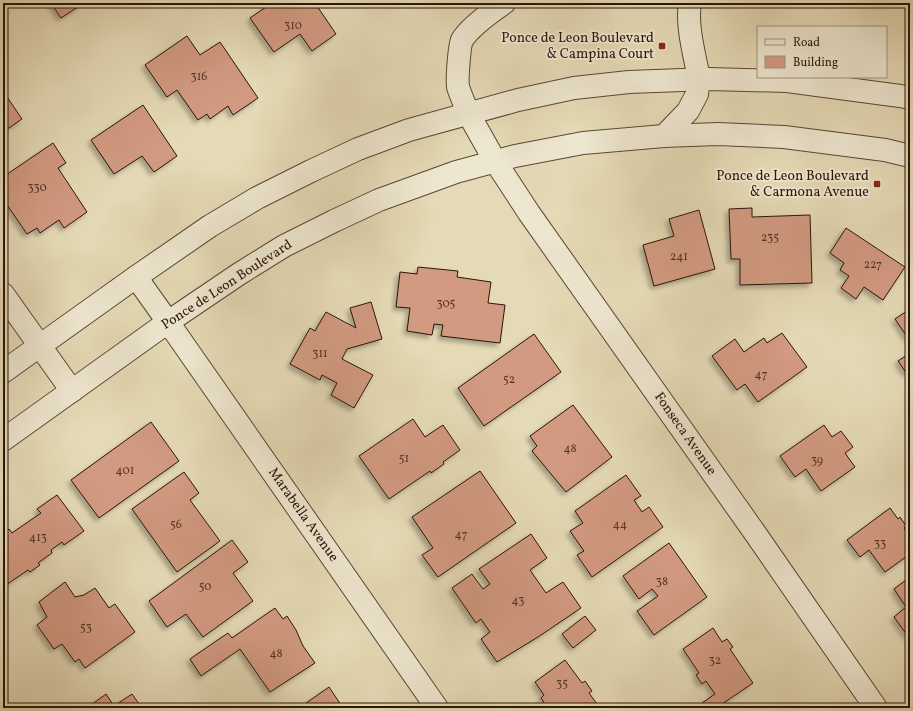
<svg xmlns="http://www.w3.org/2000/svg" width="913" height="711" viewBox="0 0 913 711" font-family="Vollkorn,serif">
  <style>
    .building { fill: #d29a81; stroke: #2b1409; filter: url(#shadow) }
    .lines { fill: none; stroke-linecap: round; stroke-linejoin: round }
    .minor-casing { stroke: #5a4634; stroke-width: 24 }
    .tertiary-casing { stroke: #5a4634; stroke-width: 24 }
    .minor { stroke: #eee7d0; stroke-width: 22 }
    .tertiary { stroke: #eee7d0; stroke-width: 22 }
    .poi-dot { fill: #8f2418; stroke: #eee7d0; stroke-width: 1.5 }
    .labels { text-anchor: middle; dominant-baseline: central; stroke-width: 4; stroke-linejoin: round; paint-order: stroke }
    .number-label { font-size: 12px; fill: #553627 }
    .poi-label { font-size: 14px; fill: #2b1409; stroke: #eee7d0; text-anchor: end }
    .street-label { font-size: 14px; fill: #2b1409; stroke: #eee7d0 }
  </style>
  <defs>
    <filter id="shadow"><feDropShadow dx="-3.5" dy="3.5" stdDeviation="2" flood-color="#0004"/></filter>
  </defs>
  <rect width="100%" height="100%" fill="#e5dab6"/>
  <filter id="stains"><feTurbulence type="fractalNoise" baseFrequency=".005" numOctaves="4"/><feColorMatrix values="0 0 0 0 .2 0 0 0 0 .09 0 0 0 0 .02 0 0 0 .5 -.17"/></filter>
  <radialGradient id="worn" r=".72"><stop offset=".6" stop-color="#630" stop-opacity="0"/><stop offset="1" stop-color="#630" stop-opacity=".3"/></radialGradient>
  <g class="building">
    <path d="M51,3H84L61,18Z"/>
    <path d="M272,3H315L336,34L312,51L300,34L274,52L250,18Z"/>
    <path d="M187,36L200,55L220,42L258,98L233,115L228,106L210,119L207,114L198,120L177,90L167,97L145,65Z"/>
    <path d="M3,91L22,119L3,132Z"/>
    <path d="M143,105L177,156L154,172L142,156L114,174L91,140Z"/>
    <path d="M53,143L66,163L58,168L87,212L64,228L59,220L40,233L37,228L27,234L3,199V177Z"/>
    <path d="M752,208V217L810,215L812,283L740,285V259H731L729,209Z"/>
    <path d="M699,210L715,269L654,286L643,245L674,236L669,219Z"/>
    <path d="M846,228L905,267L883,300L864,287L856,299L841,288L849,276L840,270L844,263L830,253Z"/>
    <path d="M418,267L458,271L457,277L491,282L488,303L505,305L500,343L441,336L443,325L434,324L432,335L407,331L410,308L396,307L400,272L417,274Z"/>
    <path d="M371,302L382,339L347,349L342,359L373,375L354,408L331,395L337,383L322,375L320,380L290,364L310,328L315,331L326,312L356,328L350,308Z"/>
    <path d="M910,309V341L895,319Z"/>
    <path d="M782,333L807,367L758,402L745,384L737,390L712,356L735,339L744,352L764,338L767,343Z"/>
    <path d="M534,334L561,372L484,426L458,388Z"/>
    <path d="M910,353V371L907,374L898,361Z"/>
    <path d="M573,405L612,457L566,492L532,451L537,446L530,436Z"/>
    <path d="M413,419L425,437L443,425L460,450L443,462L444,464L431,473L430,471L389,499L359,456Z"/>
    <path d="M151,422L179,461L99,518L71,480Z"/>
    <path d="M824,425L832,437L841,431L853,447L845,453L855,467L821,491L806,469L795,477L780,456Z"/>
    <path d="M480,471L516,523L438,577L422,555L433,548L412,517Z"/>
    <path d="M184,472L199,493L190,500L220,541L177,572L132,509Z"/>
    <path d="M626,475L641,496L634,500L642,512L649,507L663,527L592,577L577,555L584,551L570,531L583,523L575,511Z"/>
    <path d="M57,495L84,531L64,545L62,542L51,550L52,553L38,563L40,565L30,572L28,570L3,587V534L9,529L12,533L41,513L37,509Z"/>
    <path d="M890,508L898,519L900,517L906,526L904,528L910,537V554L885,572L869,550L860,557L847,540Z"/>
    <path d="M531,534L547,558L530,570L546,593L563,582L581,608L538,637L497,662L481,639L490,632L481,619L476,623L452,588L472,574L483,589L490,584L479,569Z"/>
    <path d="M232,540L248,562L233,573L253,601L203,637L186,614L167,627L149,601Z"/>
    <path d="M669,543L707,597L654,635L637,611L658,596L652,589L639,599L623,576Z"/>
    <path d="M910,577V639L894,617L906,607L894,589Z"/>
    <path d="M65,582L75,597L84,595L95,588L109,608L115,604L135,632L85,668L79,659L75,662L62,644L54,649L37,625L47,617L39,602Z"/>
    <path d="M275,608L283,619L287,616L296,630L303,646L315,663L270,692L240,649L201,676L190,659L228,633L232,638Z"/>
    <path d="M585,616L596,630L573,648L562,634Z"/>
    <path d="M713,628L722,642L727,639L733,647L730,649L753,683L716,708H706L702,703L715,694L706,681L702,684L696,675L699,673L683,649Z"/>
    <path d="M565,660L582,683L585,681L592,691L589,693L600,708H554L551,704L547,707L541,698L544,695L535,682Z"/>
    <path d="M329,687L343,708H299Z"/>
    <path d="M106,694L114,706L132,694L142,708H87Z"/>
  </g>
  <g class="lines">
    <defs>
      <g id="minor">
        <path d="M690,3C686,26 695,56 699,79"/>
        <path d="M468,113C465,105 461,96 458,87C457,80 459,47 462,40C470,27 491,12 504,3"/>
        <path d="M495,161L529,213L755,533L876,708"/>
        <path d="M3,294L72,391"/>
        <path d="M168,322L437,708"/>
      </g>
      <g id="tertiary">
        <path d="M468,113L495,161"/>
        <path d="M664,136L688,111L697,94L699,79"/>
        <path d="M136,277L168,322"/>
        <path d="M3,372L136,277L210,226L257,198L311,171L358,149L409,130L518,100L574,88L629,82L709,79L787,81L900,96L910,98"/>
        <path d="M3,440L168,322L239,274L284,246L334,221L379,200L456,172L515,156L583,143L664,136L718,134L784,137L885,150L910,156"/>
      </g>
    </defs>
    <use href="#minor" class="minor-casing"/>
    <use href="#tertiary" class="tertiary-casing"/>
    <use href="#minor" class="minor"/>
    <use href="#tertiary" class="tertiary"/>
  </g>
  <g class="poi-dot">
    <rect x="658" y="42" width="8" height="8" rx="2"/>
    <rect x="873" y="180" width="8" height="8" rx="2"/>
  </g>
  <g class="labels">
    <g class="number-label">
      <text x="293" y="26">310</text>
      <text x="199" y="77">316</text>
      <text x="37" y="188">330</text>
      <text x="770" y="238">235</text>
      <text x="679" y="257">241</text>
      <text x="873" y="265">227</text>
      <text x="446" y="304">305</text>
      <text x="320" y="354">311</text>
      <text x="761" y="375">47</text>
      <text x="509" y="380">52</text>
      <text x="570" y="449">48</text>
      <text x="404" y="459">51</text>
      <text x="817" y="461">39</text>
      <text x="125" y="471">401</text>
      <text x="176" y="525">56</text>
      <text x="620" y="525">44</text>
      <text x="461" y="535">47</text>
      <text x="38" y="538">413</text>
      <text x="880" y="544">33</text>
      <text x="662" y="582">38</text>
      <text x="205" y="587">50</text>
      <text x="518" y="601">43</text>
      <text x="86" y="628">53</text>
      <text x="276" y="654">48</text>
      <text x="715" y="661">32</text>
      <text x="562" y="684">35</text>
    </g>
    <g class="poi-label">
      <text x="654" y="38">Ponce de Leon Boulevard<tspan x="654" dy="16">&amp; Campina Court</tspan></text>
      <text x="869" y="176">Ponce de Leon Boulevard<tspan x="869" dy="16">&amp; Carmona Avenue</tspan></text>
    </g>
    <g class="street-label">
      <text transform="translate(227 285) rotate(-33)">Ponce de Leon Boulevard</text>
      <text transform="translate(685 434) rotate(55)">Fonseca Avenue</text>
      <text transform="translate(303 515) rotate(55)">Marabella Avenue</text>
    </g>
  </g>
  <rect width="913" height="711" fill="none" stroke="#e5dab6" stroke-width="16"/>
  <rect x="4" y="4" width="905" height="703" fill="none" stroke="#2b1409" stroke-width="2"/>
  <rect x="8" y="8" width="897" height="695" fill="none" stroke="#2b1409"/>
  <rect x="757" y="26" width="130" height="52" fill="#eee7d0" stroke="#a09380"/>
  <rect x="765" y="39" width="20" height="6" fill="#eee7d0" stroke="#a09380"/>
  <text x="793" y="46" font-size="12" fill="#2b1409">Road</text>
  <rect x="765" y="56" width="20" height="12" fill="#d29a81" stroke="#a09380"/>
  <text x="793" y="66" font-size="12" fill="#2b1409">Building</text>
  <rect width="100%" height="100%" filter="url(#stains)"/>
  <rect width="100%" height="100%" fill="url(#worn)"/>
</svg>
